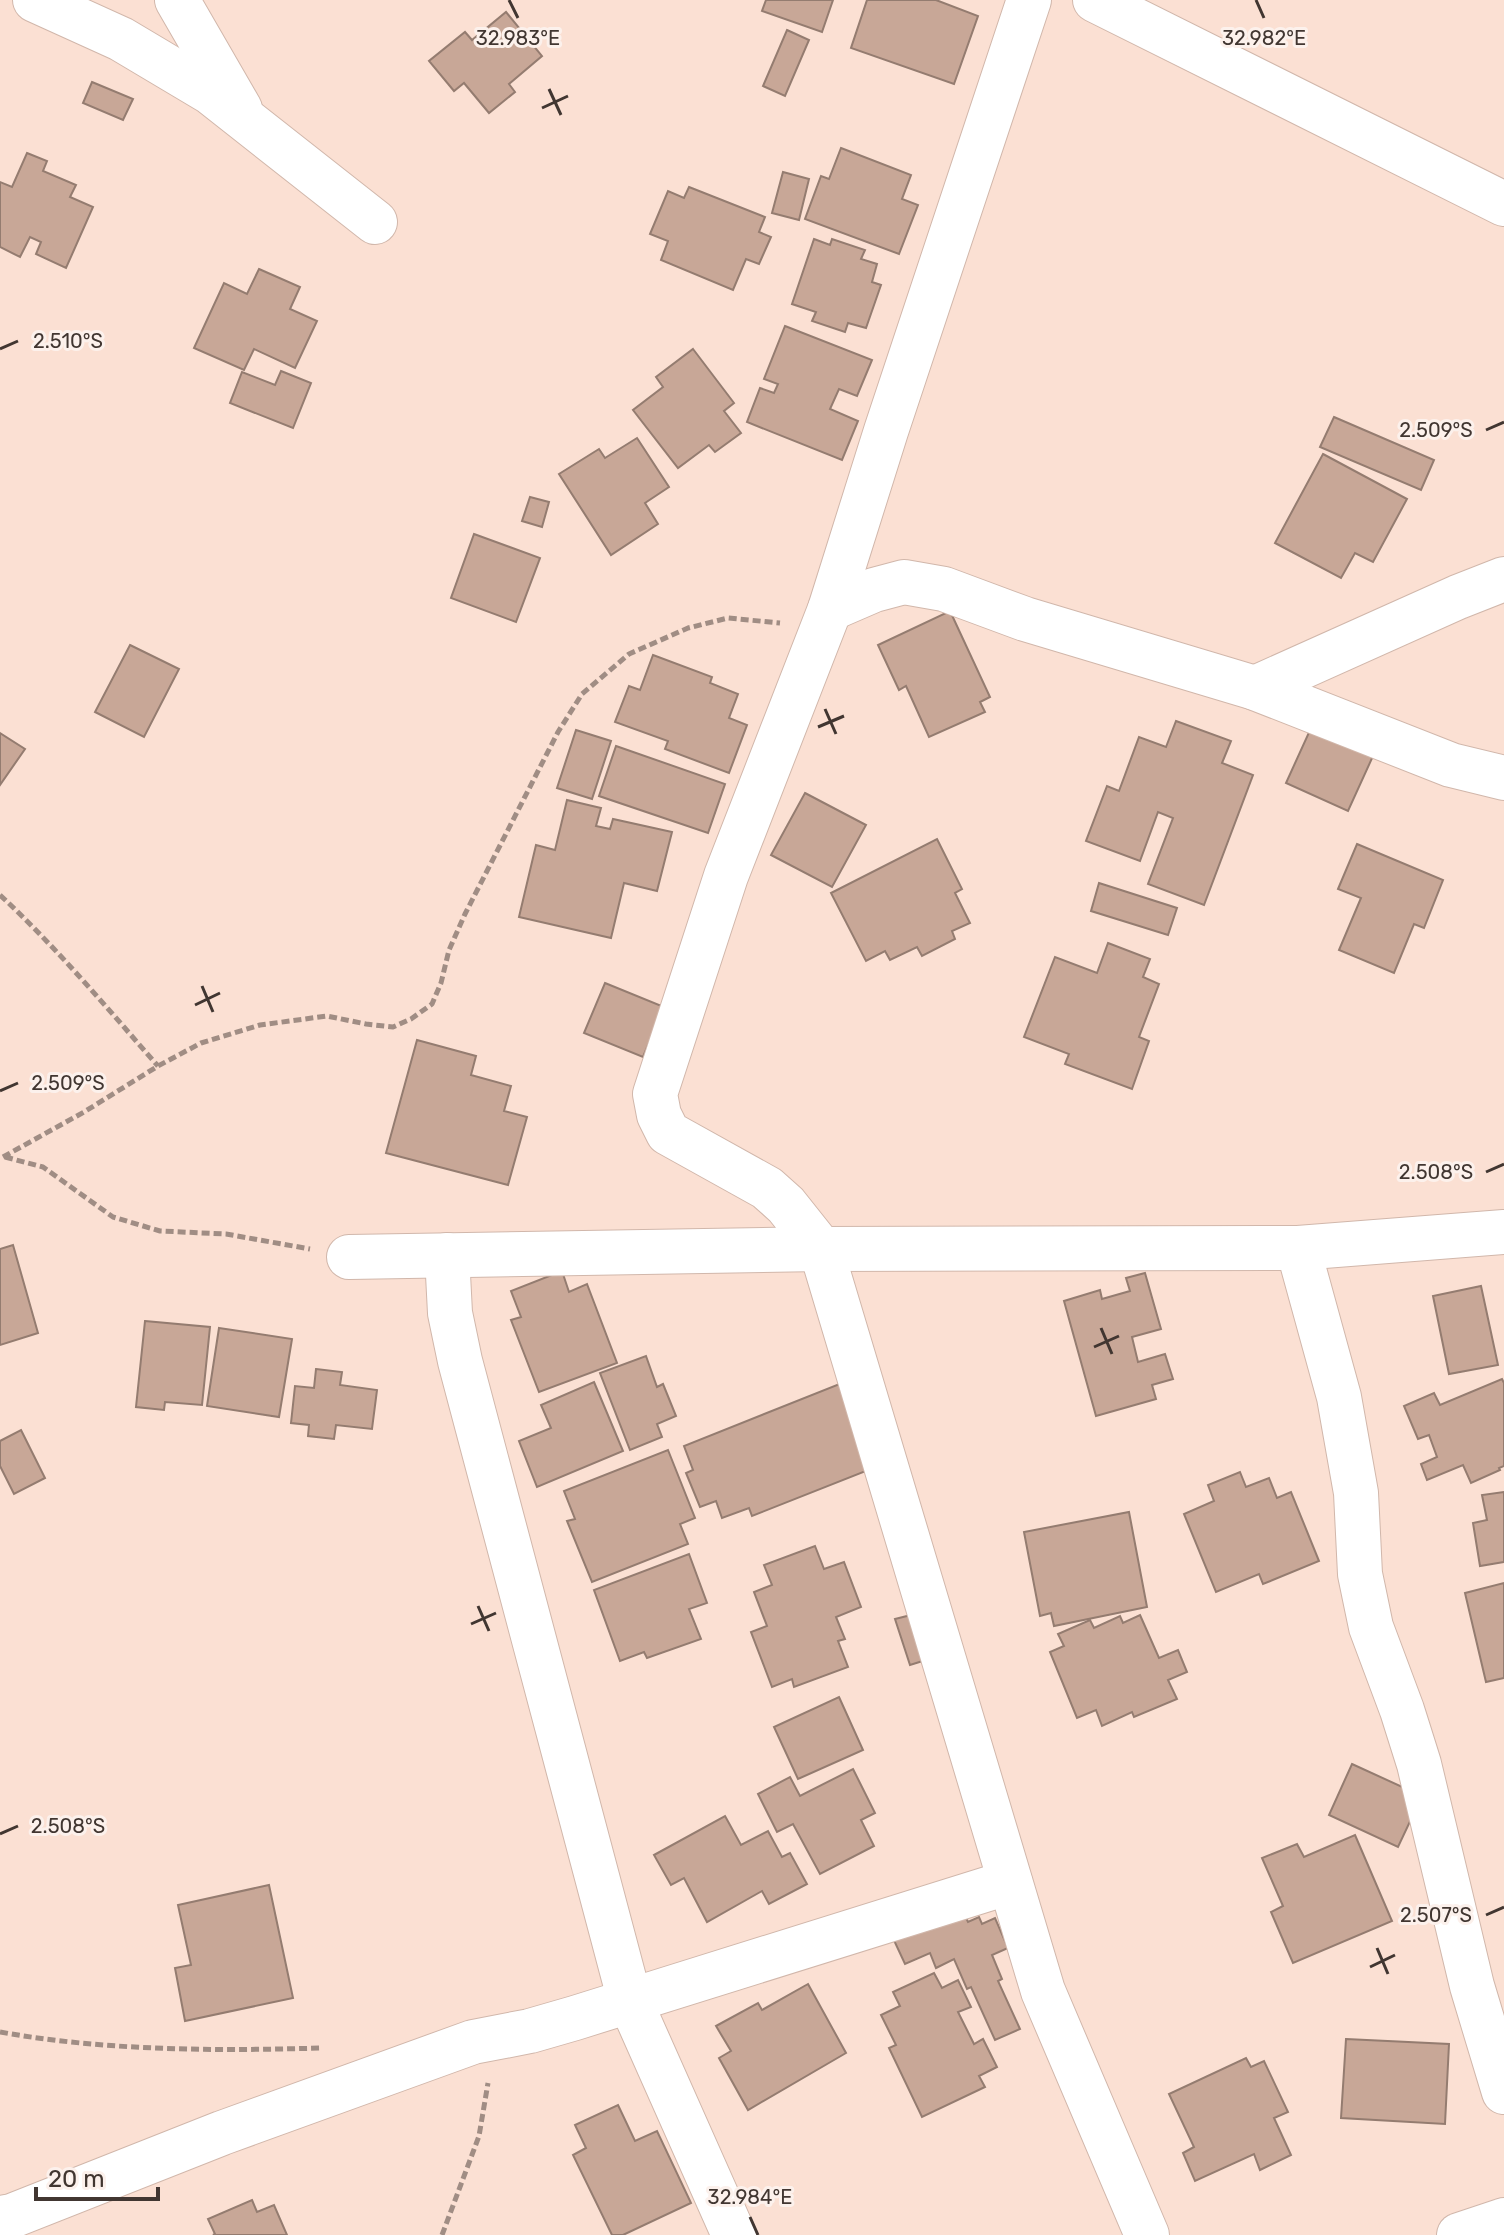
<svg xmlns="http://www.w3.org/2000/svg" width="1504" height="2235" viewBox="0 0 1504 2235" font-family="Rubik,sans-serif">
  <style>
    .building { fill: #c8a797; stroke: #947c70; stroke-width: 2 }
    .lines { fill: none; stroke-linecap: round; stroke-linejoin: round }
    .street-casing { stroke: #d1b7ab; stroke-width: 46 }
    .path { stroke: #a08d84; stroke-width: 5; stroke-dasharray: 8 4; stroke-linecap: butt }
    .street { stroke: #fff; stroke-width: 44 }
    .ticks { fill: none; stroke: #413631; stroke-width: 3 }
    .ticks-label { font-size: 20px; text-anchor: middle; fill: #413631; stroke: #fcf1ec; stroke-width: 6; stroke-linejoin: round; paint-order: stroke }
  </style>
  <rect width="100%" height="100%" fill="#fbe0d3"/>
  <g class="building">
    <path d="M766,0H833L822,32L762,11Z"/>
    <path d="M867,0H936L978,16L954,84L851,48Z"/>
    <path d="M506,12L542,56L509,84L515,92L489,113L464,83L454,91L429,61L465,32L472,40Z"/>
    <path d="M787,30L809,40L785,96L763,86Z"/>
    <path d="M92,82L133,99L123,120L83,103Z"/>
    <path d="M841,148L911,175L902,199L918,205L899,254L805,219L821,176L829,179Z"/>
    <path d="M27,153L47,161L43,171L76,185L70,197L93,207L66,268L36,254L41,242L30,237L20,257L0,247V182L12,187Z"/>
    <path d="M783,172L809,179L799,220L772,213Z"/>
    <path d="M689,187L765,217L759,232L771,237L759,264L746,259L733,290L661,260L668,241L650,234L668,191L684,198Z"/>
    <path d="M814,239L830,245L832,239L865,250L861,259L877,264L872,282L881,285L866,328L848,323L845,332L812,321L816,312L792,304Z"/>
    <path d="M259,269L300,287L290,309L317,321L295,368L254,349L244,370L194,348L224,283L247,294Z"/>
    <path d="M785,326L872,360L857,396L839,389L830,409L858,421L842,460L747,422L760,388L774,393L778,384L764,379Z"/>
    <path d="M693,349L734,403L724,411L741,433L715,452L709,445L678,468L633,410L663,387L656,377Z"/>
    <path d="M281,371L311,383L293,428L230,403L242,372L275,385Z"/>
    <path d="M1334,417L1434,460L1421,490L1320,447Z"/>
    <path d="M637,438L669,487L645,503L658,524L611,555L559,474L599,449L605,458Z"/>
    <path d="M1323,454L1407,499L1373,562L1355,553L1341,578L1275,543Z"/>
    <path d="M530,497L549,502L542,527L522,521Z"/>
    <path d="M474,534L540,558L516,622L451,598Z"/>
    <path d="M950,611L990,697L980,702L985,712L929,737L906,686L899,690L878,645Z"/>
    <path d="M130,645L179,669L144,737L95,712Z"/>
    <path d="M653,655L712,677L710,683L738,694L729,718L747,725L729,773L665,749L668,741L615,722L629,686L640,690Z"/>
    <path d="M1176,721L1231,741L1222,763L1253,775L1204,905L1148,884L1173,818L1158,812L1140,861L1086,841L1107,786L1119,791L1139,737L1166,747Z"/>
    <path d="M1311,728L1373,756L1348,811L1286,783Z"/>
    <path d="M576,730L611,741L592,799L557,788Z"/>
    <path d="M0,733L25,749L0,785Z"/>
    <path d="M616,746L725,784L708,833L599,796Z"/>
    <path d="M805,793L866,825L832,887L771,855Z"/>
    <path d="M567,800L601,808L596,826L610,829L613,819L672,832L657,891L624,883L611,938L519,917L536,845L555,850Z"/>
    <path d="M937,839L962,889L955,893L970,923L952,931L955,939L922,956L917,947L890,960L885,951L866,961L831,893Z"/>
    <path d="M1357,844L1443,880L1424,928L1414,924L1394,973L1339,950L1361,898L1338,889Z"/>
    <path d="M1099,883L1177,908L1168,935L1091,911Z"/>
    <path d="M1108,943L1150,959L1143,977L1159,984L1139,1037L1149,1041L1132,1089L1065,1064L1069,1054L1024,1037L1055,957L1097,973Z"/>
    <path d="M605,983L664,1007L643,1057L584,1033Z"/>
    <path d="M417,1040L476,1056L471,1075L511,1086L504,1111L527,1117L508,1185L386,1153Z"/>
    <path d="M13,1245L38,1333L0,1345V1249Z"/>
    <path d="M562,1271L569,1292L587,1284L617,1363L539,1392L511,1320L521,1317L511,1291Z"/>
    <path d="M1145,1273L1161,1329L1132,1337L1138,1362L1165,1354L1173,1379L1152,1385L1156,1399L1096,1416L1064,1301L1100,1290L1102,1299L1130,1291L1126,1278Z"/>
    <path d="M1481,1286L1498,1365L1449,1374L1433,1296Z"/>
    <path d="M145,1321L210,1327L202,1405L165,1402L164,1410L136,1407Z"/>
    <path d="M219,1328L292,1339L279,1417L207,1406Z"/>
    <path d="M646,1356L657,1387L663,1384L676,1416L657,1424L662,1437L630,1450L600,1373Z"/>
    <path d="M316,1369L342,1372L340,1385L377,1390L372,1429L336,1425L334,1439L308,1436L309,1425L291,1423L295,1386L314,1388Z"/>
    <path d="M1502,1379L1504,1383V1466L1499,1468L1500,1470L1471,1483L1463,1465L1427,1480L1421,1464L1437,1457L1429,1435L1418,1439L1404,1406L1434,1393L1440,1405Z"/>
    <path d="M594,1382L623,1451L537,1487L519,1441L551,1428L541,1405Z"/>
    <path d="M842,1383L876,1467L752,1516L749,1508L722,1518L716,1501L700,1507L686,1473L693,1470L684,1446Z"/>
    <path d="M21,1430L45,1478L14,1494L0,1466V1441Z"/>
    <path d="M668,1450L695,1518L680,1524L688,1544L592,1582L567,1521L575,1519L564,1491Z"/>
    <path d="M1240,1472L1246,1487L1269,1478L1277,1498L1291,1492L1319,1561L1263,1584L1259,1574L1216,1592L1184,1514L1214,1501L1208,1485Z"/>
    <path d="M1504,1492V1562L1480,1566L1473,1523L1487,1520L1482,1495Z"/>
    <path d="M1129,1512L1147,1607L1054,1626L1051,1613L1040,1616L1024,1532Z"/>
    <path d="M815,1546L824,1569L844,1562L861,1607L836,1617L845,1639L838,1641L848,1667L794,1687L792,1679L772,1687L751,1632L767,1626L754,1592L772,1585L764,1565Z"/>
    <path d="M689,1554L707,1603L689,1609L701,1639L647,1658L644,1652L620,1661L594,1590Z"/>
    <path d="M1504,1583V1678L1486,1682L1465,1593Z"/>
    <path d="M915,1614L929,1659L910,1665L895,1619Z"/>
    <path d="M1140,1615L1159,1658L1178,1650L1187,1672L1168,1680L1177,1699L1134,1717L1132,1712L1102,1726L1096,1710L1077,1718L1050,1652L1064,1646L1058,1634L1090,1620L1094,1628L1120,1616L1123,1623Z"/>
    <path d="M839,1697L863,1750L798,1779L774,1727Z"/>
    <path d="M1352,1764L1422,1796L1398,1847L1329,1815Z"/>
    <path d="M853,1769L875,1813L861,1820L874,1846L820,1874L793,1824L777,1832L758,1794L790,1777L800,1796Z"/>
    <path d="M725,1816L741,1845L768,1831L782,1857L790,1853L807,1884L769,1904L762,1891L707,1922L684,1878L671,1885L654,1855Z"/>
    <path d="M1355,1835L1392,1921L1293,1963L1271,1912L1283,1906L1262,1858L1297,1844L1304,1857Z"/>
    <path d="M269,1885L293,1998L185,2021L175,1968L191,1965L178,1905Z"/>
    <path d="M962,1909L968,1922L979,1917L982,1924L995,1918L1008,1948L992,1955L1002,1979L998,1981L1020,2029L995,2040L971,1987L967,1989L954,1959L936,1968L930,1953L905,1964L892,1936Z"/>
    <path d="M934,1973L942,1988L958,1980L971,2007L958,2012L974,2044L983,2039L997,2067L979,2076L985,2087L922,2117L889,2048L896,2045L881,2015L900,2006L893,1992Z"/>
    <path d="M808,1984L846,2053L748,2110L719,2058L731,2051L716,2026L758,2003L762,2010Z"/>
    <path d="M1346,2039L1449,2044L1445,2124L1341,2118Z"/>
    <path d="M1246,2058L1251,2067L1264,2061L1288,2112L1274,2118L1291,2155L1260,2170L1254,2154L1195,2181L1183,2153L1194,2147L1169,2094Z"/>
    <path d="M618,2105L635,2141L657,2131L691,2203L623,2235H612L573,2155L586,2148L575,2125Z"/>
    <path d="M252,2200L257,2212L274,2205L287,2235H213L215,2234L208,2219Z"/>
  </g>
  <g class="lines">
    <defs>
      <g id="street">
        <path d="M35,0L121,39L210,92L375,222"/>
        <path d="M177,0L240,109"/>
        <path d="M1029,0L886,431L830,609L726,876L655,1094L659,1115L668,1133L767,1188L786,1205L821,1249L1043,1991L1147,2235"/>
        <path d="M1095,0L1504,204"/>
        <path d="M830,609L874,590L904,582L944,589L1025,619L1255,688L1451,765L1504,778"/>
        <path d="M1255,688L1458,597L1504,579"/>
        <path d="M1298,1248L1339,1397L1356,1493L1360,1574L1371,1627L1402,1710L1419,1764L1472,1986L1504,2092"/>
        <path d="M447,1255L450,1313L460,1361L630,2001L734,2235"/>
        <path d="M349,1257L821,1249L1298,1248L1504,1232"/>
        <path d="M0,2218L12,2216L222,2133L473,2042L530,2031L575,2018L1010,1882"/>
        <path d="M1459,2235L1504,2220"/>
      </g>
    </defs>
    <use href="#street" class="street-casing"/>
    <g class="path">
      <path d="M0,895C57,948 107,1008 158,1066"/>
      <path d="M3,1157L84,1112L158,1066L201,1043L260,1025L327,1016L366,1024L393,1027L411,1019L432,1004L441,983L449,950L465,914L558,732L582,694L629,654L688,628L728,618L780,623"/>
      <path d="M5,1157L43,1167L113,1217L160,1231L226,1234L310,1249"/>
      <path d="M0,2032C106,2051 215,2051 323,2048"/>
      <path d="M442,2235L479,2136L488,2083"/>
    </g>
    <use href="#street" class="street"/>
  </g>
  <path class="ticks" d="M509,0L518,18M1256,0L1264,18M549,89L561,115M542,108L568,96M0,349L18,341M1486,430L1504,422M825,709L836,734M818,727L844,716M202,986L213,1012M195,1005L220,993M0,1091L18,1083M1486,1172L1504,1164M1101,1328L1112,1354M1094,1347L1119,1336M478,1606L489,1631M471,1624L496,1613M0,1834L18,1826M1486,1915L1504,1907M1377,1948L1388,1974M1370,1967L1395,1955M750,2217L758,2235"/>
  <g class="ticks-label">
    <text x="518" y="45">32.983°E</text>
    <text x="1264" y="45">32.982°E</text>
    <text x="68" y="348">2.510°S</text>
    <text x="1436" y="437">2.509°S</text>
    <text x="68" y="1090">2.509°S</text>
    <text x="1436" y="1179">2.508°S</text>
    <text x="68" y="1833">2.508°S</text>
    <text x="1436" y="1922">2.507°S</text>
    <text x="750" y="2204">32.984°E</text>
  </g>
  <path d="M36 2187v12h122v-12" fill="none" stroke="#413631" stroke-width="4"/>
  <text x="48" y="2187" font-size="24" fill="#413631" stroke="#fcf1ec" stroke-width="6" paint-order="stroke">20 m</text>
</svg>
